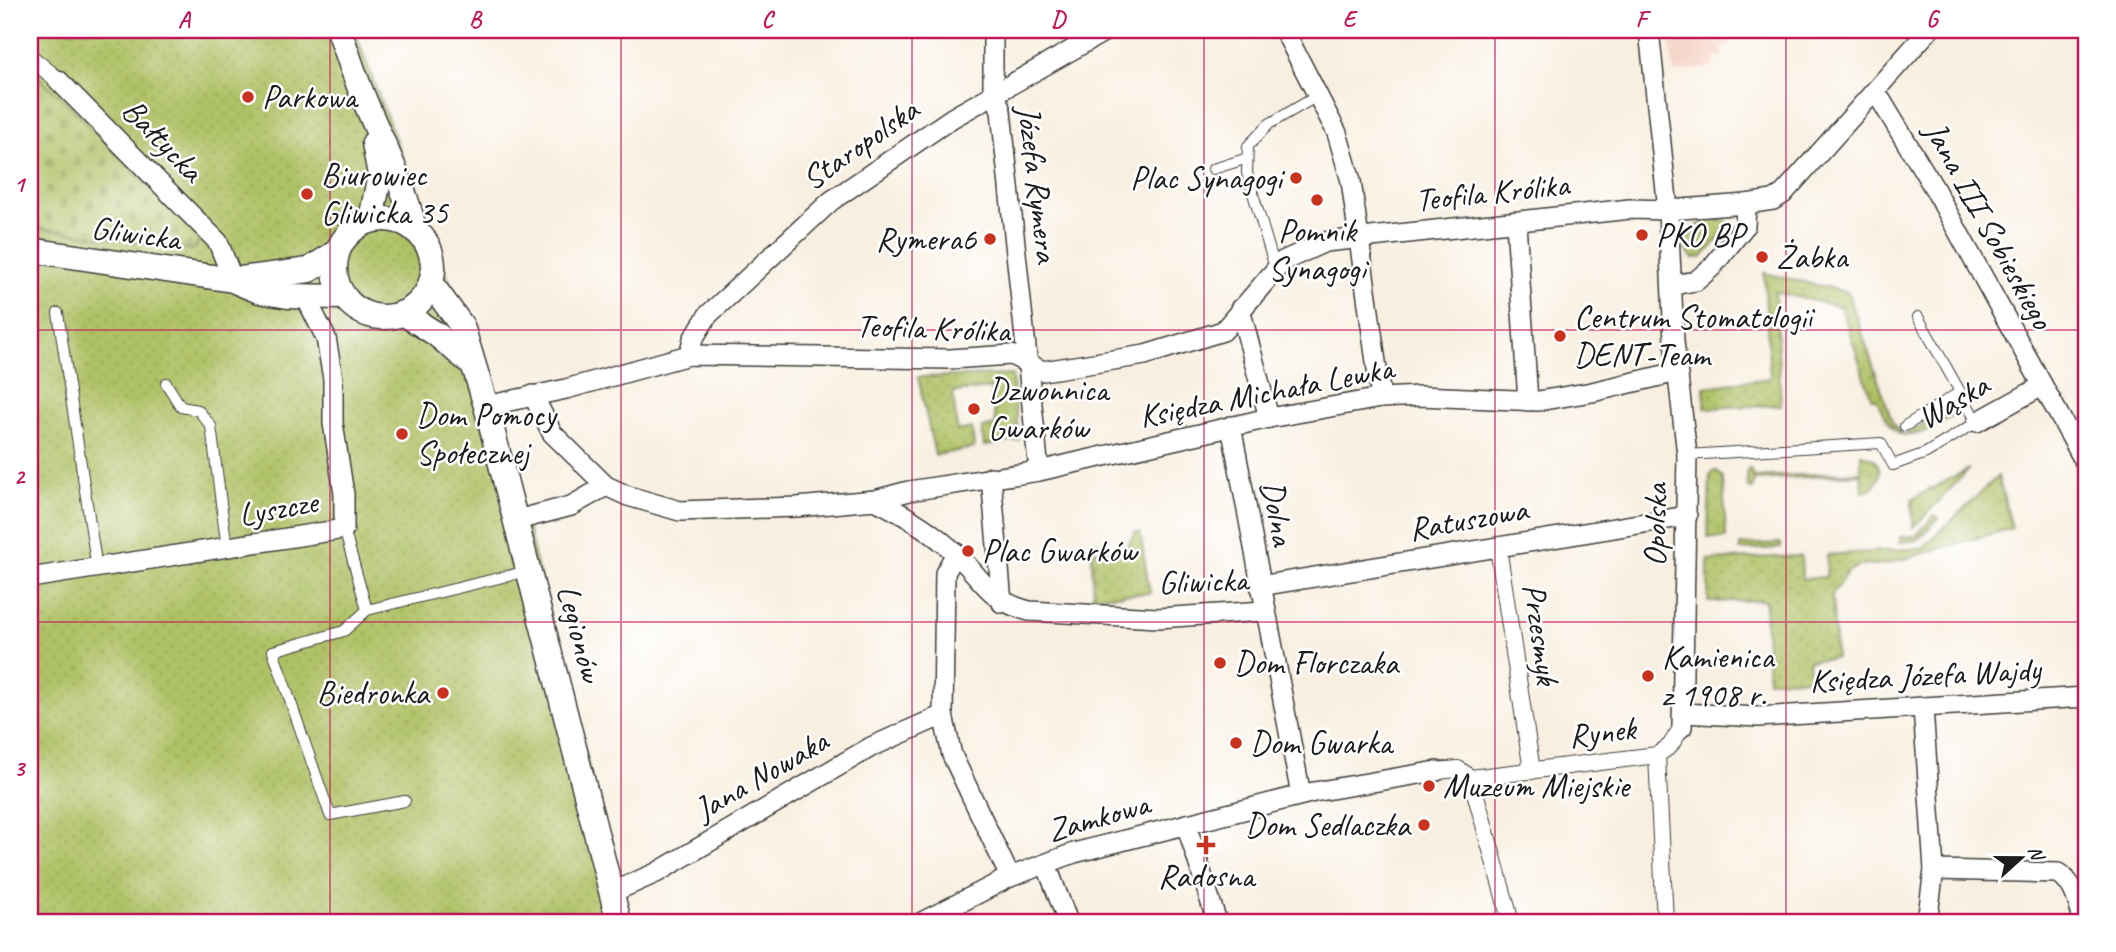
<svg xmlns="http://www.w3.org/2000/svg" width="2116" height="952" viewBox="0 0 2116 952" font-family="Caveat,sans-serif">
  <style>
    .built { fill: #f6d2c5 }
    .grass { fill: url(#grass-dots); stroke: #666e40; stroke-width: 2 }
    .cemetery { fill: url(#cemetery-stones); stroke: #666e40; stroke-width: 2 }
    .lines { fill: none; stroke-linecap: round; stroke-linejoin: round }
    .service-casing { stroke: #3d3c39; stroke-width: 12 }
    .pedestrian-casing { stroke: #3d3c39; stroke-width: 18 }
    .minor-casing { stroke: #3d3c39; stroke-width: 22 }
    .tertiary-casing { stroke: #3d3c39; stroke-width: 27 }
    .service { stroke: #fff; stroke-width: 10 }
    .pedestrian { stroke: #fff; stroke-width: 16 }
    .minor { stroke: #fff; stroke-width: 19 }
    .tertiary { stroke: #fff; stroke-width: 24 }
    .grid { fill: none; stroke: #c2185b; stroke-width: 2; stroke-opacity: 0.55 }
    .poi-dot { fill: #c8321e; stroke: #fff; stroke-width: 2.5 }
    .labels { text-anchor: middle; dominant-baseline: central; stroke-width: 5; stroke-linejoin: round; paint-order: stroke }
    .poi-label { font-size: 33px; fill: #1c1c1c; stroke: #fff; text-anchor: start }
    .street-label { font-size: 33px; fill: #1c1c1c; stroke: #fff }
    .neatline { fill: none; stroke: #c2185b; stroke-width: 2.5 }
    .grid-label { font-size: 23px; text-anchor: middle; font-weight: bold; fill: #c2185b }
  </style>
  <defs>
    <pattern id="grass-dots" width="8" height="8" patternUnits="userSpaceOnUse" patternTransform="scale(1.75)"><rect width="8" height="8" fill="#afc165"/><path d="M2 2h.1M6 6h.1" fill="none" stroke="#96a557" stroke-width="1.8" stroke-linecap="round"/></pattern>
    <pattern id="cemetery-stones" width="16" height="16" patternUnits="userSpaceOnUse" patternTransform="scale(1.75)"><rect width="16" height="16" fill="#afc165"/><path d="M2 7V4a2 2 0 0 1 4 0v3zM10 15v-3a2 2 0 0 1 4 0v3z" fill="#96a557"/></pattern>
  </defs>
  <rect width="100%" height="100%" fill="#fff"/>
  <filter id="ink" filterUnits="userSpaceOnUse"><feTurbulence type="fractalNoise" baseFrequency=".0143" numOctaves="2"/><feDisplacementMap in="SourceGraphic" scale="14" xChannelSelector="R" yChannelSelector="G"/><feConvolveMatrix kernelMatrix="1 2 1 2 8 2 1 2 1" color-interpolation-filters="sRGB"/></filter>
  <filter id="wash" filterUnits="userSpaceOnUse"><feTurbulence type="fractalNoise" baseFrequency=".00686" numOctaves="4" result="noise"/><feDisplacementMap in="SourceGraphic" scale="28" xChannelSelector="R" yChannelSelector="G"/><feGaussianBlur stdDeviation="1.57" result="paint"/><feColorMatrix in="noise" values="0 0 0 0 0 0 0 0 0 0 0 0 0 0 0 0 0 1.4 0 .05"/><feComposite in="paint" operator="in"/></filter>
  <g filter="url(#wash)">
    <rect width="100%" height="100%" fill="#f8efe0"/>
    <path class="built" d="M1668,30H1727L1731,32V46L1722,48L1723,57L1714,58V67L1674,73Z"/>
    <g class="grass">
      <path d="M30,30H354L496,405L628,922H30Z"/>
      <path d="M1718,219L1727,221L1728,229L1702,258H1692L1685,248C1687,228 1699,221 1718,219Z"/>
      <path d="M1764,273L1848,292L1893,424L1904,435L1951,408L1955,415C1915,437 1896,452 1877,399H1872L1841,307L1775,292L1781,405L1705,408L1704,387L1770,378Z"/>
      <path d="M1012,375L1019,440L984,446L982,428L996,425L991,388L953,392L957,431L972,428L974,448L935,455L918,377Z"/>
      <path d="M1861,454L1874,459C1885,472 1879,487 1863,492L1861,474L1754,480L1753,489L1748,488L1747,471L1750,468L1753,477L1861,472Z"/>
      <path d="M1969,469L1914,527H1913L1912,499Z"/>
      <path d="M1716,471L1723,478L1726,538H1708L1710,473Z"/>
      <path d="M1998,476L2012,528L1886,564L1858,566L1847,572L1832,595L1836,658L1809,660V679L1768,680L1765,600L1708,602V560L1801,556L1802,579L1826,577L1827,555L1923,548Z"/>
      <path d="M1935,515L1939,518L1918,540L1900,542V537L1916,536Z"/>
      <path d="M1135,532H1140L1150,593L1093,596L1092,551L1126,548Z"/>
      <path d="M1781,543V548L1740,550V545Z"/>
    </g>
    <path class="cemetery" d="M30,70L61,97L200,239L194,250L30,227Z"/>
  </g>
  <g filter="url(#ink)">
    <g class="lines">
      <defs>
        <g id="service">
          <path d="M1213,169L1245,159"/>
          <path d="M1275,268L1247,173L1248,146L1269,124L1319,95"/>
          <path d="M58,313L97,569"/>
          <path d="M166,383L181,407L198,410L211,426L227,549"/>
          <path d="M1905,426L1960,392"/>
          <path d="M1687,455L1881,443L1893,465L1926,453L1977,422L1918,317"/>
          <path d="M344,529L367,610"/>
          <path d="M405,801L330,815L273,651L344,631L367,610L528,571"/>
        </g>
        <g id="pedestrian">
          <path d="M30,57L58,80"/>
          <path d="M1498,547L1532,771"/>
          <path d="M1657,755L1665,922"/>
          <path d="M1437,771L1458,769L1471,778"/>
          <path d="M1471,778L1657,755L1670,746L1682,727"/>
          <path d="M1471,778L1511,922"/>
        </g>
        <g id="minor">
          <path d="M993,30V87L1001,111L1039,471"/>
          <path d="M1284,30L1337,133L1351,181L1381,398"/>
          <path d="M58,80L218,242L233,280"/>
          <path d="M1876,92L1934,188L2086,464"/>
          <path d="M1746,204L1773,200L1783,194L1929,30"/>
          <path d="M1516,223L1528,401"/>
          <path d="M1673,285L1696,281L1712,267L1745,226L1746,204L1668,210L1674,341L1687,455L1682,727"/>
          <path d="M1240,309L1269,418"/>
          <path d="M689,355L693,339L708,315L831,201L952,118L1107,30"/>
          <path d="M533,395L552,433L606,486L628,496L680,511L797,507L875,500L909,491L1039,471L1269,418L1381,398L1420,396L1538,401L1592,392L1677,372"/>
          <path d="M486,406L566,389L689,355L950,359L1011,355L1043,371L1145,355L1223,331L1283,261L1325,242L1630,209L1668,210L1649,30"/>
          <path d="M1977,422L2042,386"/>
          <path d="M1231,426L1301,795"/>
          <path d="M991,477L1002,603"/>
          <path d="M875,500C904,514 929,529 953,551C982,577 987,600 1029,611L1158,618L1264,611"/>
          <path d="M517,520L571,506L606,486"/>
          <path d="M956,553L945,573L943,715L952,755L1010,877"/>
          <path d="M30,578L344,529V494L333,423V379L326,338L306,298"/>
          <path d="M1260,586L1687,516"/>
          <path d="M1923,707L1934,870L1927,922"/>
          <path d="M1683,713L1758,717L2086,697"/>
          <path d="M1186,824L1217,922"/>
          <path d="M1046,864L1068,922"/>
          <path d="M1934,870L2058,873C2075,883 2078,904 2084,922"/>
          <path d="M613,892L656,873L871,747L943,715"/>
          <path d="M922,922L1010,877L1074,853L1314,792L1437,771"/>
        </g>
        <g id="tertiary">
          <path d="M339,30C348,55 356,81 367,106C384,147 404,184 414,228"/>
          <circle cx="384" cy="268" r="49"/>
          <path d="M371,219L380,175L374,143"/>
          <path d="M30,250L233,280L309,270L335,253"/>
          <path d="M237,282L259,291L288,296L343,297"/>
          <path d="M432,285L462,326L486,406L619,922"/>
          <path d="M403,313L436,334L471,363"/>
        </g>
      </defs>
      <use href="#service" class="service-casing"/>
      <use href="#pedestrian" class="pedestrian-casing"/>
      <use href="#minor" class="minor-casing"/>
      <use href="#tertiary" class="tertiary-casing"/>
      <use href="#service" class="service"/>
      <use href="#pedestrian" class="pedestrian"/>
      <use href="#minor" class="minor"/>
      <use href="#tertiary" class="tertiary"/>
    </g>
  </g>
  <path class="grid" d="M330,30V922M621,30V922M912,30V922M1204,30V922M1495,30V922M1786,30V922M30,330H2086M30,622H2086"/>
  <g class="poi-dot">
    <circle cx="248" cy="97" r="7"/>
    <circle cx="1296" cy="178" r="7"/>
    <circle cx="307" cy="194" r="7"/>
    <circle cx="1317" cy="200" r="7"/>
    <circle cx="1642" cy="235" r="7"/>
    <circle cx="990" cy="239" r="7"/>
    <circle cx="1762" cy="257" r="7"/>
    <circle cx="1560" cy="336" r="7"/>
    <circle cx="974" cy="409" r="7"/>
    <circle cx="402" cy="434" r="7"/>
    <circle cx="968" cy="551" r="7"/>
    <circle cx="1220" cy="663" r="7"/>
    <circle cx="1648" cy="676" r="7"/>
    <circle cx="443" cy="693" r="7"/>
    <circle cx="1236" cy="743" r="7"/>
    <circle cx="1429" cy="786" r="7"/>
    <circle cx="1424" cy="825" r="7"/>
    <path d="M1202.5 834.5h7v7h7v7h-7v7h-7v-7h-7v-7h7z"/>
  </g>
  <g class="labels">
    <g class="poi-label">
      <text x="262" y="97">Parkowa</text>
      <text x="321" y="175">Biurowiec<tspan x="321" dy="38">Gliwicka 35</tspan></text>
      <text x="1282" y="178" text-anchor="end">Plac Synagogi</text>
      <text x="1317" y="231" text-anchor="middle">Pomnik<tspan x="1317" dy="38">Synagogi</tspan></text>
      <text x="1656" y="235">PKO BP</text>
      <text x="976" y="239" text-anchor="end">Rymera6</text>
      <text x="1776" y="257">Żabka</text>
      <text x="1574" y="317">Centrum Stomatologii<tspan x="1574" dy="38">DENT-Team</tspan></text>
      <text x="988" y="390">Dzwonnica<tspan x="988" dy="38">Gwarków</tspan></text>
      <text x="416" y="415">Dom Pomocy<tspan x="416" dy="38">Społecznej</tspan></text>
      <text x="982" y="551">Plac Gwarków</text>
      <text x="1662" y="657">Kamienica<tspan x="1662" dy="38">z 1908 r.</tspan></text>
      <text x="1234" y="663">Dom Florczaka</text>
      <text x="429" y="693" text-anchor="end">Biedronka</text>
      <text x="1250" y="743">Dom Gwarka</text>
      <text x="1443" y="786">Muzeum Miejskie</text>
      <text x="1410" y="825" text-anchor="end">Dom Sedlaczka</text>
      <text x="1206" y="876" text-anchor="middle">Radosna</text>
    </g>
    <g class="street-label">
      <text transform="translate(163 140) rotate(46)">Bałtycka</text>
      <text transform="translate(860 144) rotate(-35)">Staropolska</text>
      <text transform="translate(1038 184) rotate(83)">Józefa Rymera</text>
      <text transform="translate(1492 192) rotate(-6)">Teofila Królika</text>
      <text transform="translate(1989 225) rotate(61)">Jana III Sobieskiego</text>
      <text transform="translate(136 233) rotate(8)">Gliwicka</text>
      <text transform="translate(933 328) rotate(2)">Teofila Królika</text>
      <text transform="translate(1266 392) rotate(-11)">Księdza Michała Lewka</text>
      <text transform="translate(1953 401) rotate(-30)">Wąska</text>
      <text transform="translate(278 508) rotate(-10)">Lyszcze</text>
      <text transform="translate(1278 513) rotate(80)">Dolna</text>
      <text transform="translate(1468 519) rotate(-10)">Ratuszowa</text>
      <text transform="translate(1655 525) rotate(-89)">Opolska</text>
      <text transform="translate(1203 581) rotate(-2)">Gliwicka</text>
      <text transform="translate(580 633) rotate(75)">Legionów</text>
      <text transform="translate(1541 634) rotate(82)">Przesmyk</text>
      <text transform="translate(1925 675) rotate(-3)">Księdza Józefa Wajdy</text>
      <text transform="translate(1602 732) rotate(-7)">Rynek</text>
      <text transform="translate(761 775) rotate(-30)">Jana Nowaka</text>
      <text transform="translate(1098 817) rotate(-16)">Zamkowa</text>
    </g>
  </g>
  <rect width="2116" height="952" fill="none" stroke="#fff" stroke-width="77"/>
  <g transform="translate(2021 858) rotate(69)" stroke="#ffffff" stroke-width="5" paint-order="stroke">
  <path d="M0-5L12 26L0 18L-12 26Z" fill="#1c1c1c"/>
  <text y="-10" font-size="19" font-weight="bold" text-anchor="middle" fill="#1c1c1c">N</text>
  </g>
  <rect x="38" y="38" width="2040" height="876" class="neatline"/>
  <g class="grid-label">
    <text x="184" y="27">A</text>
    <text x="475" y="27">B</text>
    <text x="767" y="27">C</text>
    <text x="1058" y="27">D</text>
    <text x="1349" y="27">E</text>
    <text x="1641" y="27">F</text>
    <text x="1932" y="27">G</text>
    <text x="19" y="192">1</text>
    <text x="19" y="484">2</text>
    <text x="19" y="776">3</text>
  </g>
</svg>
